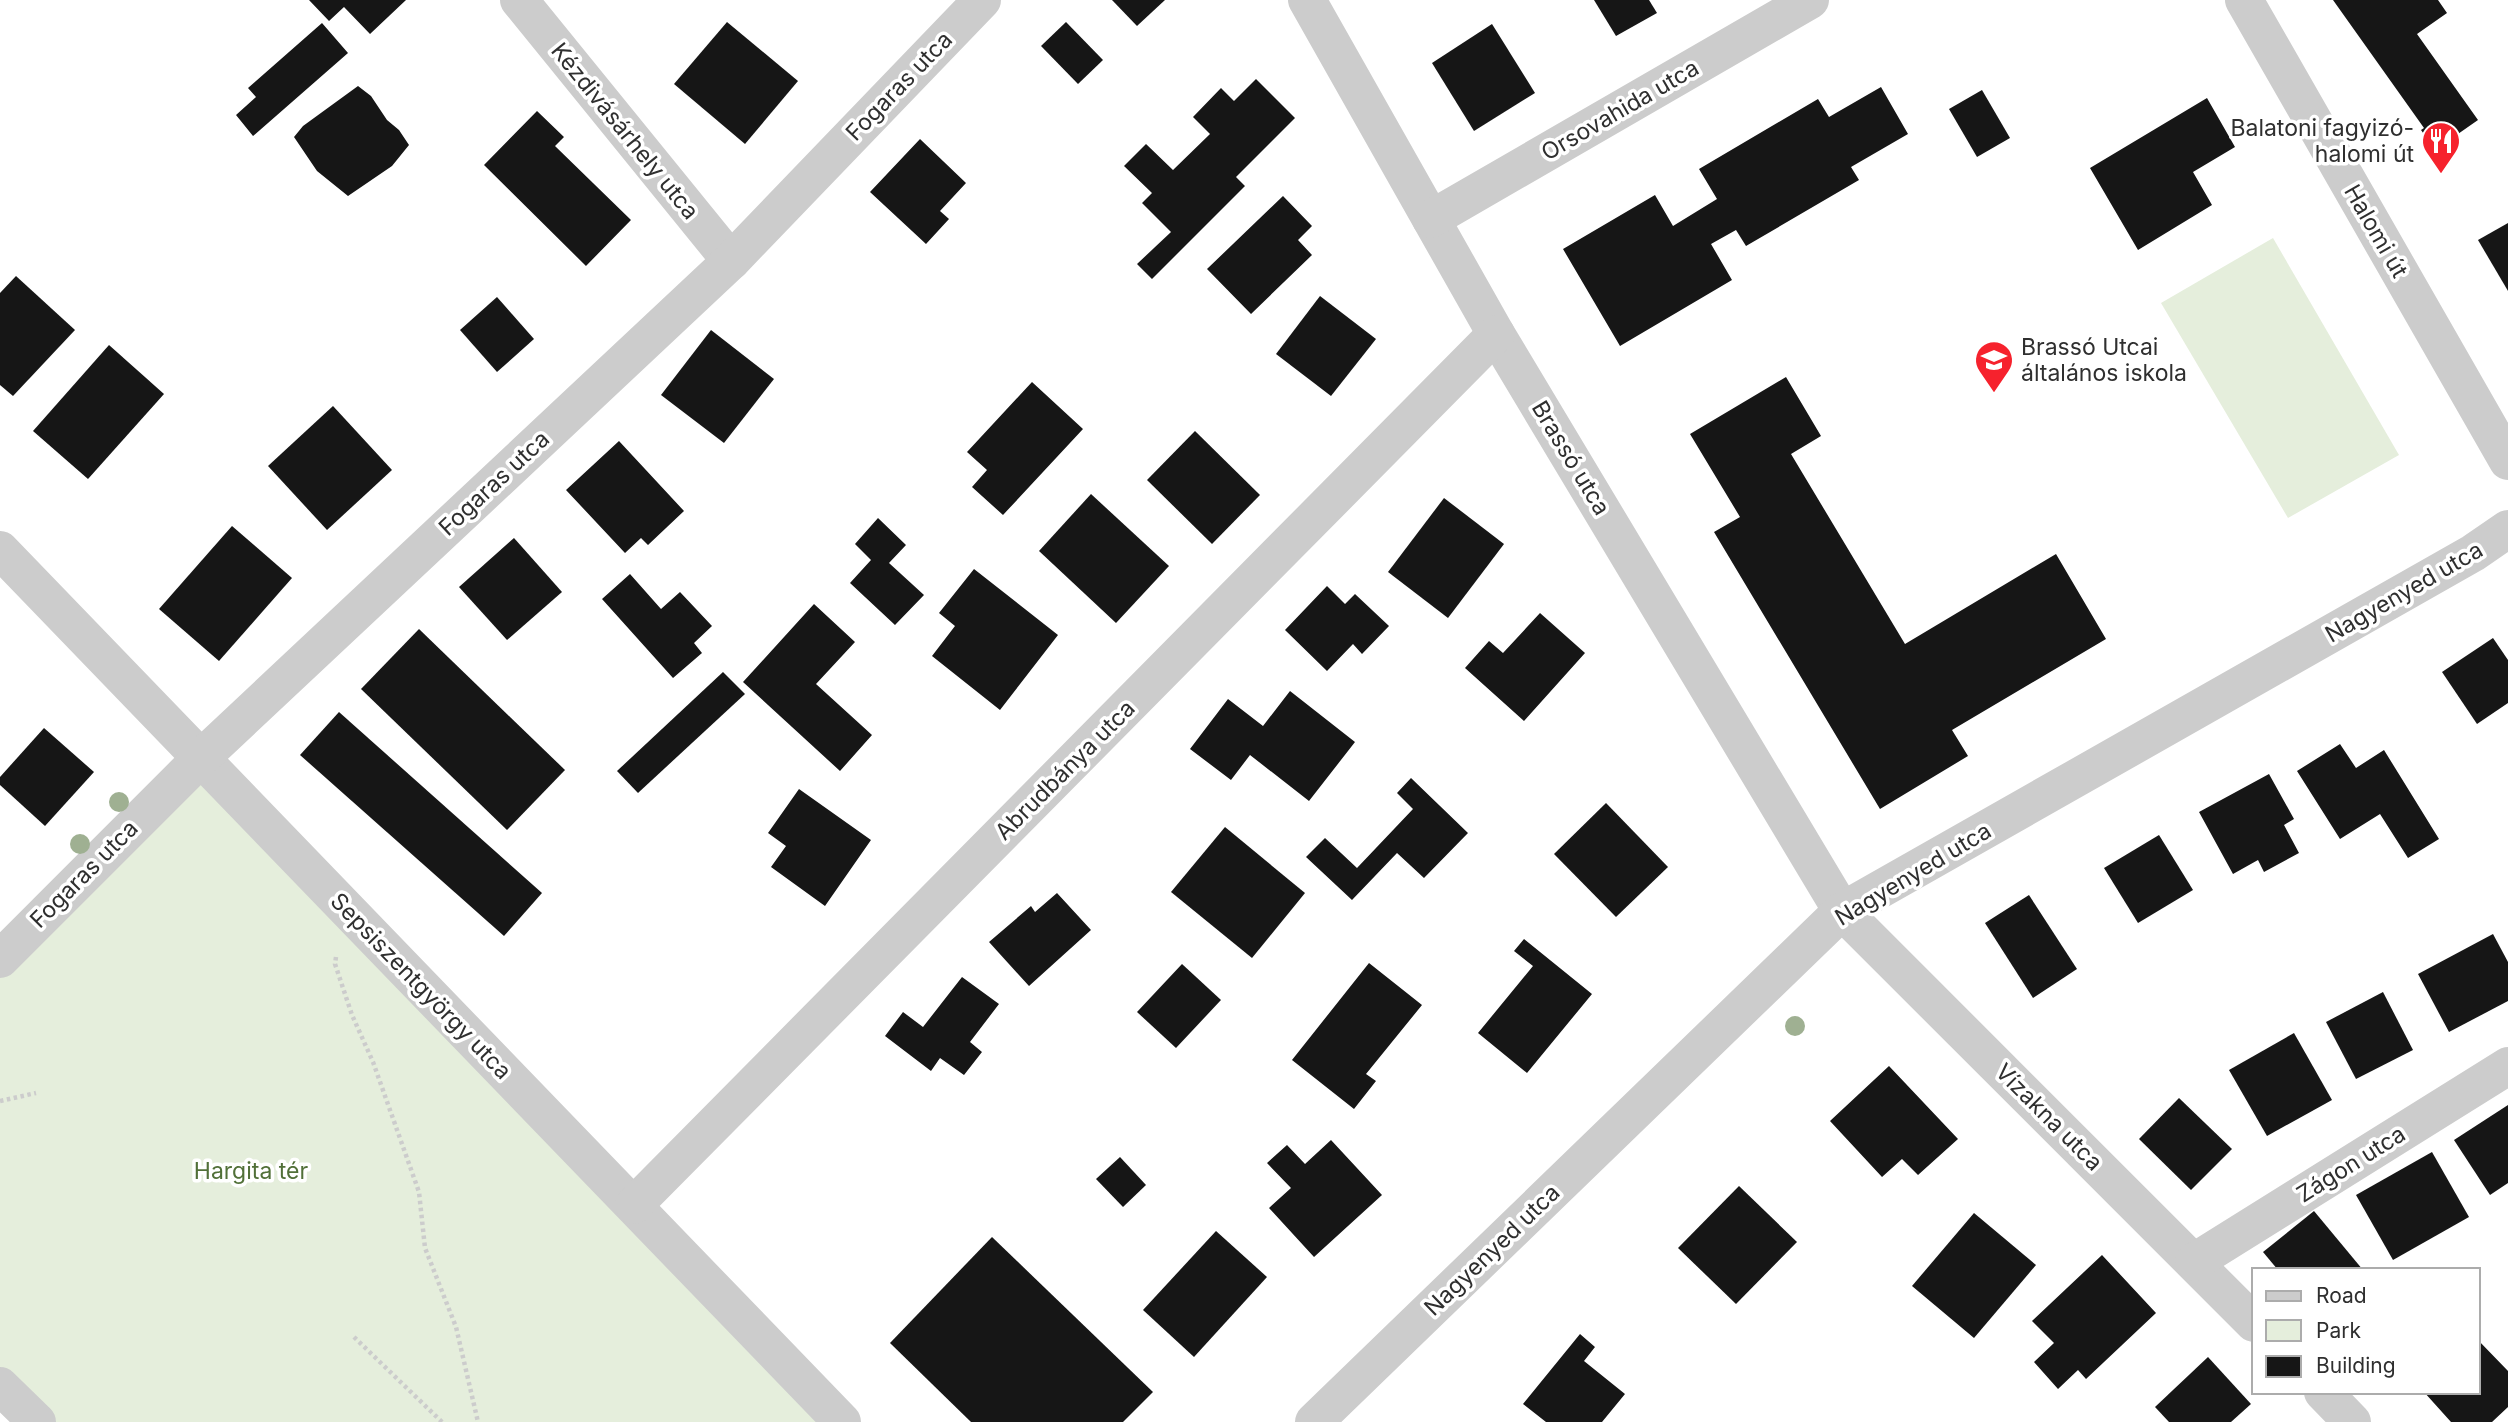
<svg xmlns="http://www.w3.org/2000/svg" width="2508" height="1422" viewBox="0 0 2508 1422" font-family="Inter,sans-serif">
  <style>
    .green { fill: #e5eedc }
    .building { fill: #161616 }
    .lines { fill: none; stroke-linecap: round; stroke-linejoin: round }
    .path { stroke: #ccc; stroke-width: 4.5; stroke-dasharray: 3.5 3.5; stroke-linecap: butt }
    .minor { stroke: #ccc; stroke-width: 38 }
    .tree { fill: #9fb092 }
    .labels { text-anchor: middle; dominant-baseline: central; stroke-width: 7; stroke-linejoin: round; paint-order: stroke }
    .street-label { font-size: 23px; fill: #2f2f2f; stroke: #fff }
    .poi-label { font-size: 23px; fill: #2f2f2f; stroke: #fff; text-anchor: end }
    .park-label { font-size: 23px; fill: #517038; stroke: #fff }
  </style>
  <rect width="100%" height="100%" fill="#fff"/>
  <g class="green">
    <path d="M2273,238L2399,455L2288,518L2161,303Z"/>
    <path d="M201,758L842,1422H37L0,1386V959Z"/>
  </g>
  <g class="building">
    <path d="M309,0H406L370,34L344,7L329,21Z"/>
    <path d="M1112,0H1165L1137,26Z"/>
    <path d="M1594,0H1649L1657,13L1616,36Z"/>
    <path d="M2333,0H2438L2447,13L2417,34L2478,120L2435,150L2421,130L2424,128Z"/>
    <path d="M727,22L798,81L745,144L674,84Z"/>
    <path d="M1066,22L1103,60L1078,84L1041,46Z"/>
    <path d="M322,23L348,53L253,136L236,115L256,97L248,88Z"/>
    <path d="M1492,24L1535,93L1474,131L1432,63Z"/>
    <path d="M1256,79L1295,118L1236,177L1245,186L1152,279L1137,264L1171,232L1142,203L1152,193L1124,166L1146,144L1173,170L1210,134L1193,117L1221,88L1234,101Z"/>
    <path d="M358,86L371,96L387,120L399,130L409,145L392,166L348,196L317,171L294,137L303,126Z"/>
    <path d="M1881,87L1908,134L1851,167L1859,180L1746,246L1736,230L1711,244L1732,280L1620,346L1563,249L1655,195L1673,226L1717,199L1699,169L1818,99L1829,117Z"/>
    <path d="M1982,90L2010,138L1977,157L1949,109Z"/>
    <path d="M2207,98L2235,147L2193,172L2212,205L2138,250L2090,168Z"/>
    <path d="M537,111L564,137L555,146L631,220L586,266L484,165Z"/>
    <path d="M920,139L966,183L940,211L949,219L926,244L870,192Z"/>
    <path d="M1283,196L1312,226L1298,240L1312,255L1251,314L1207,269Z"/>
    <path d="M2508,223V291L2478,240Z"/>
    <path d="M16,276L75,330L13,396L0,385V293Z"/>
    <path d="M1320,296L1376,339L1331,396L1276,354Z"/>
    <path d="M497,297L534,339L497,372L460,330Z"/>
    <path d="M711,330L774,379L724,443L661,395Z"/>
    <path d="M109,345L164,394L88,479L33,431Z"/>
    <path d="M1786,377L1821,436L1791,454L1905,644L2056,554L2106,639L1952,730L1968,756L1880,809L1714,532L1740,517L1690,434Z"/>
    <path d="M1032,382L1083,429L1003,515L972,487L987,470L967,452Z"/>
    <path d="M333,406L392,470L327,530L268,466Z"/>
    <path d="M1195,431L1260,495L1212,544L1147,480Z"/>
    <path d="M619,441L684,511L648,545L641,538L625,553L566,490Z"/>
    <path d="M1091,494L1169,566L1116,623L1039,551Z"/>
    <path d="M1444,498L1504,544L1448,618L1388,572Z"/>
    <path d="M878,518L906,545L889,563L924,595L895,625L850,583L871,560L855,544Z"/>
    <path d="M232,526L292,578L219,661L159,609Z"/>
    <path d="M514,538L562,592L507,640L459,587Z"/>
    <path d="M974,569L1058,635L1000,710L932,656L955,626L939,613Z"/>
    <path d="M630,574L661,609L680,592L712,626L694,643L702,653L673,678L602,599Z"/>
    <path d="M1327,586L1345,604L1355,594L1389,626L1362,654L1353,644L1327,671L1285,630Z"/>
    <path d="M814,604L855,642L816,684L872,735L840,771L743,682Z"/>
    <path d="M1540,613L1585,653L1524,721L1465,668L1489,641L1503,653Z"/>
    <path d="M419,629L565,770L507,830L361,689Z"/>
    <path d="M2493,638L2508,660V703L2477,724L2442,672Z"/>
    <path d="M723,672L745,694L638,793L617,771Z"/>
    <path d="M1290,691L1355,742L1309,801L1250,755L1231,780L1190,749L1228,699L1263,726Z"/>
    <path d="M339,712L542,893L504,936L300,755Z"/>
    <path d="M44,728L94,772L45,826L0,785V777Z"/>
    <path d="M2340,744L2356,768L2384,750L2439,839L2408,858L2380,814L2340,839L2297,771Z"/>
    <path d="M2269,774L2294,819L2284,825L2299,853L2264,872L2258,860L2233,874L2199,812Z"/>
    <path d="M1411,778L1468,833L1424,878L1397,853L1352,900L1306,857L1325,838L1357,868L1413,809L1397,793Z"/>
    <path d="M799,789L871,840L825,906L771,867L786,846L768,833Z"/>
    <path d="M1606,803L1668,867L1616,917L1554,854Z"/>
    <path d="M1225,827L1305,893L1252,958L1171,892Z"/>
    <path d="M2159,835L2193,890L2138,923L2104,868Z"/>
    <path d="M1057,893L1091,930L1029,986L989,942L1031,906L1035,912Z"/>
    <path d="M2029,895L2077,969L2033,998L1985,923Z"/>
    <path d="M2493,934L2508,962V1001L2449,1032L2418,974Z"/>
    <path d="M1524,939L1592,994L1527,1073L1478,1033L1533,966L1514,951Z"/>
    <path d="M1369,963L1422,1005L1366,1074L1376,1081L1354,1109L1292,1060Z"/>
    <path d="M1182,964L1221,1000L1176,1048L1137,1012Z"/>
    <path d="M962,977L999,1004L970,1042L982,1052L964,1075L940,1058L931,1071L885,1036L903,1012L923,1027Z"/>
    <path d="M2383,992L2413,1050L2356,1079L2326,1022Z"/>
    <path d="M2294,1033L2332,1100L2267,1136L2229,1070Z"/>
    <path d="M1889,1066L1958,1139L1918,1175L1902,1159L1882,1177L1830,1121Z"/>
    <path d="M2179,1098L2232,1149L2191,1190L2139,1139Z"/>
    <path d="M2508,1105V1183L2490,1195L2454,1140Z"/>
    <path d="M1331,1140L1382,1195L1314,1257L1269,1208L1291,1188L1267,1163L1287,1145L1305,1164Z"/>
    <path d="M2432,1152L2469,1217L2393,1260L2356,1195Z"/>
    <path d="M1120,1157L1146,1185L1123,1207L1096,1179Z"/>
    <path d="M1739,1186L1797,1242L1736,1304L1678,1248Z"/>
    <path d="M2314,1211L2363,1270H2278L2263,1252Z"/>
    <path d="M1974,1213L2036,1265L1974,1338L1912,1286Z"/>
    <path d="M1216,1231L1267,1277L1194,1357L1143,1310Z"/>
    <path d="M992,1237L1153,1392L1123,1422H971L890,1343Z"/>
    <path d="M2102,1255L2156,1313L2086,1379L2078,1370L2058,1389L2034,1362L2054,1343L2032,1321Z"/>
    <path d="M1580,1334L1595,1347L1584,1361L1625,1394L1602,1422H1546L1523,1404Z"/>
    <path d="M2478,1340L2508,1371V1407L2492,1422H2451L2424,1392H2478Z"/>
    <path d="M2208,1357L2251,1404L2231,1422H2169L2155,1407Z"/>
  </g>
  <g class="lines">
    <g class="path">
      <path d="M336,957L335,964L352,1015L373,1062L419,1192L425,1248L456,1327L478,1422"/>
      <path d="M0,1101L36,1093"/>
      <path d="M354,1337L442,1422"/>
    </g>
    <g class="minor">
      <path d="M519,0L731,261"/>
      <path d="M1307,0L1496,334L1842,911L2254,1323"/>
      <path d="M2244,0L2508,461"/>
      <path d="M1431,219L1810,0"/>
      <path d="M0,550L842,1422"/>
      <path d="M0,959L201,758L731,261L982,0"/>
      <path d="M634,1205L1496,334"/>
      <path d="M2194,1262L2508,1066"/>
      <path d="M0,1386L37,1422"/>
      <path d="M2323,1392L2352,1422"/>
      <path d="M1314,1422L1842,911L2473,553L2508,529"/>
    </g>
  </g>
  <g class="tree">
    <circle cx="119" cy="802" r="10"/>
    <circle cx="80" cy="844" r="10"/>
    <circle cx="1795" cy="1026" r="10"/>
  </g>
  <defs>
    <symbol id="restaurant-pin" viewBox="-11 -11 22 30"><path d="M0 17L-7.5 6A9.5 9.5 0 1 1 7.5 6Z" fill="#f6222d" stroke="#fff"/><path d="M-5-6h1v4h1v-4h1v4h1v-4h1v5L-1.5 .5V6h-2V.5L-5-1ZM5-6V6H3V1.5H1.5Q1.5-4 5-6Z" fill="#fff"/></symbol>
    <symbol id="school-pin" viewBox="-11 -11 22 30"><path d="M0 17L-7.5 6A9.5 9.5 0 1 1 7.5 6Z" fill="#f6222d" stroke="#fff"/><path d="M0-5L7-2L0 1L-7-2ZM-4 1L0 2.5L4 1V4Q0 6-4 4Z" fill="#fff"/></symbol>
  </defs>
  <g fill-rule="evenodd">
    <use href="#restaurant-pin" x="2419" y="119" width="44" height="60"/>
    <use href="#school-pin" x="1972" y="338" width="44" height="60"/>
  </g>
  <g class="labels">
    <g class="street-label">
      <text transform="translate(899 86) rotate(-46)">Fogaras utca</text>
      <text transform="translate(1620 110) rotate(-30)">Orsovahida utca</text>
      <text transform="translate(625 131) rotate(51)">Kézdivásárhely utca</text>
      <text transform="translate(2376 231) rotate(60)">Halomi út</text>
      <text transform="translate(1571 458) rotate(59)">Brassó utca</text>
      <text transform="translate(494 483) rotate(-43)">Fogaras utca</text>
      <text transform="translate(2404 592) rotate(-30)">Nagyenyed utca</text>
      <text transform="translate(1065 770) rotate(-45)">Abrudbánya utca</text>
      <text transform="translate(84 874) rotate(-45)">Fogaras utca</text>
      <text transform="translate(1913 874) rotate(-31)">Nagyenyed utca</text>
      <text transform="translate(421 986) rotate(46)">Sepsiszentgyörgy utca</text>
      <text transform="translate(2049 1117) rotate(45)">Vízakna utca</text>
      <text transform="translate(2351 1164) rotate(-32)">Zágon utca</text>
      <text transform="translate(1492 1250) rotate(-44)">Nagyenyed utca</text>
    </g>
    <g class="poi-label">
      <text x="2414" y="128">Balatoni fagyizó-<tspan x="2414" dy="26">halomi út</tspan></text>
      <text x="2021" y="347" text-anchor="start">Brassó Utcai<tspan x="2021" dy="26">általános iskola</tspan></text>
    </g>
    <g class="park-label">
      <text x="251" y="1171">Hargita tér</text>
    </g>
  </g>
  <rect x="2252" y="1268" width="228" height="126" fill="#ffffff" stroke="#acacac" stroke-width="2"/>
  <rect x="2266" y="1291" width="35" height="10" fill="#cccccc" stroke="#acacac" stroke-width="2"/>
  <text x="2316" y="1303" font-size="21" fill="#2f2f2f">Road</text>
  <rect x="2266" y="1320" width="35" height="21" fill="#e5eedc" stroke="#acacac" stroke-width="2"/>
  <text x="2316" y="1338" font-size="21" fill="#2f2f2f">Park</text>
  <rect x="2266" y="1356" width="35" height="21" fill="#161616" stroke="#acacac" stroke-width="2"/>
  <text x="2316" y="1373" font-size="21" fill="#2f2f2f">Building</text>
</svg>
